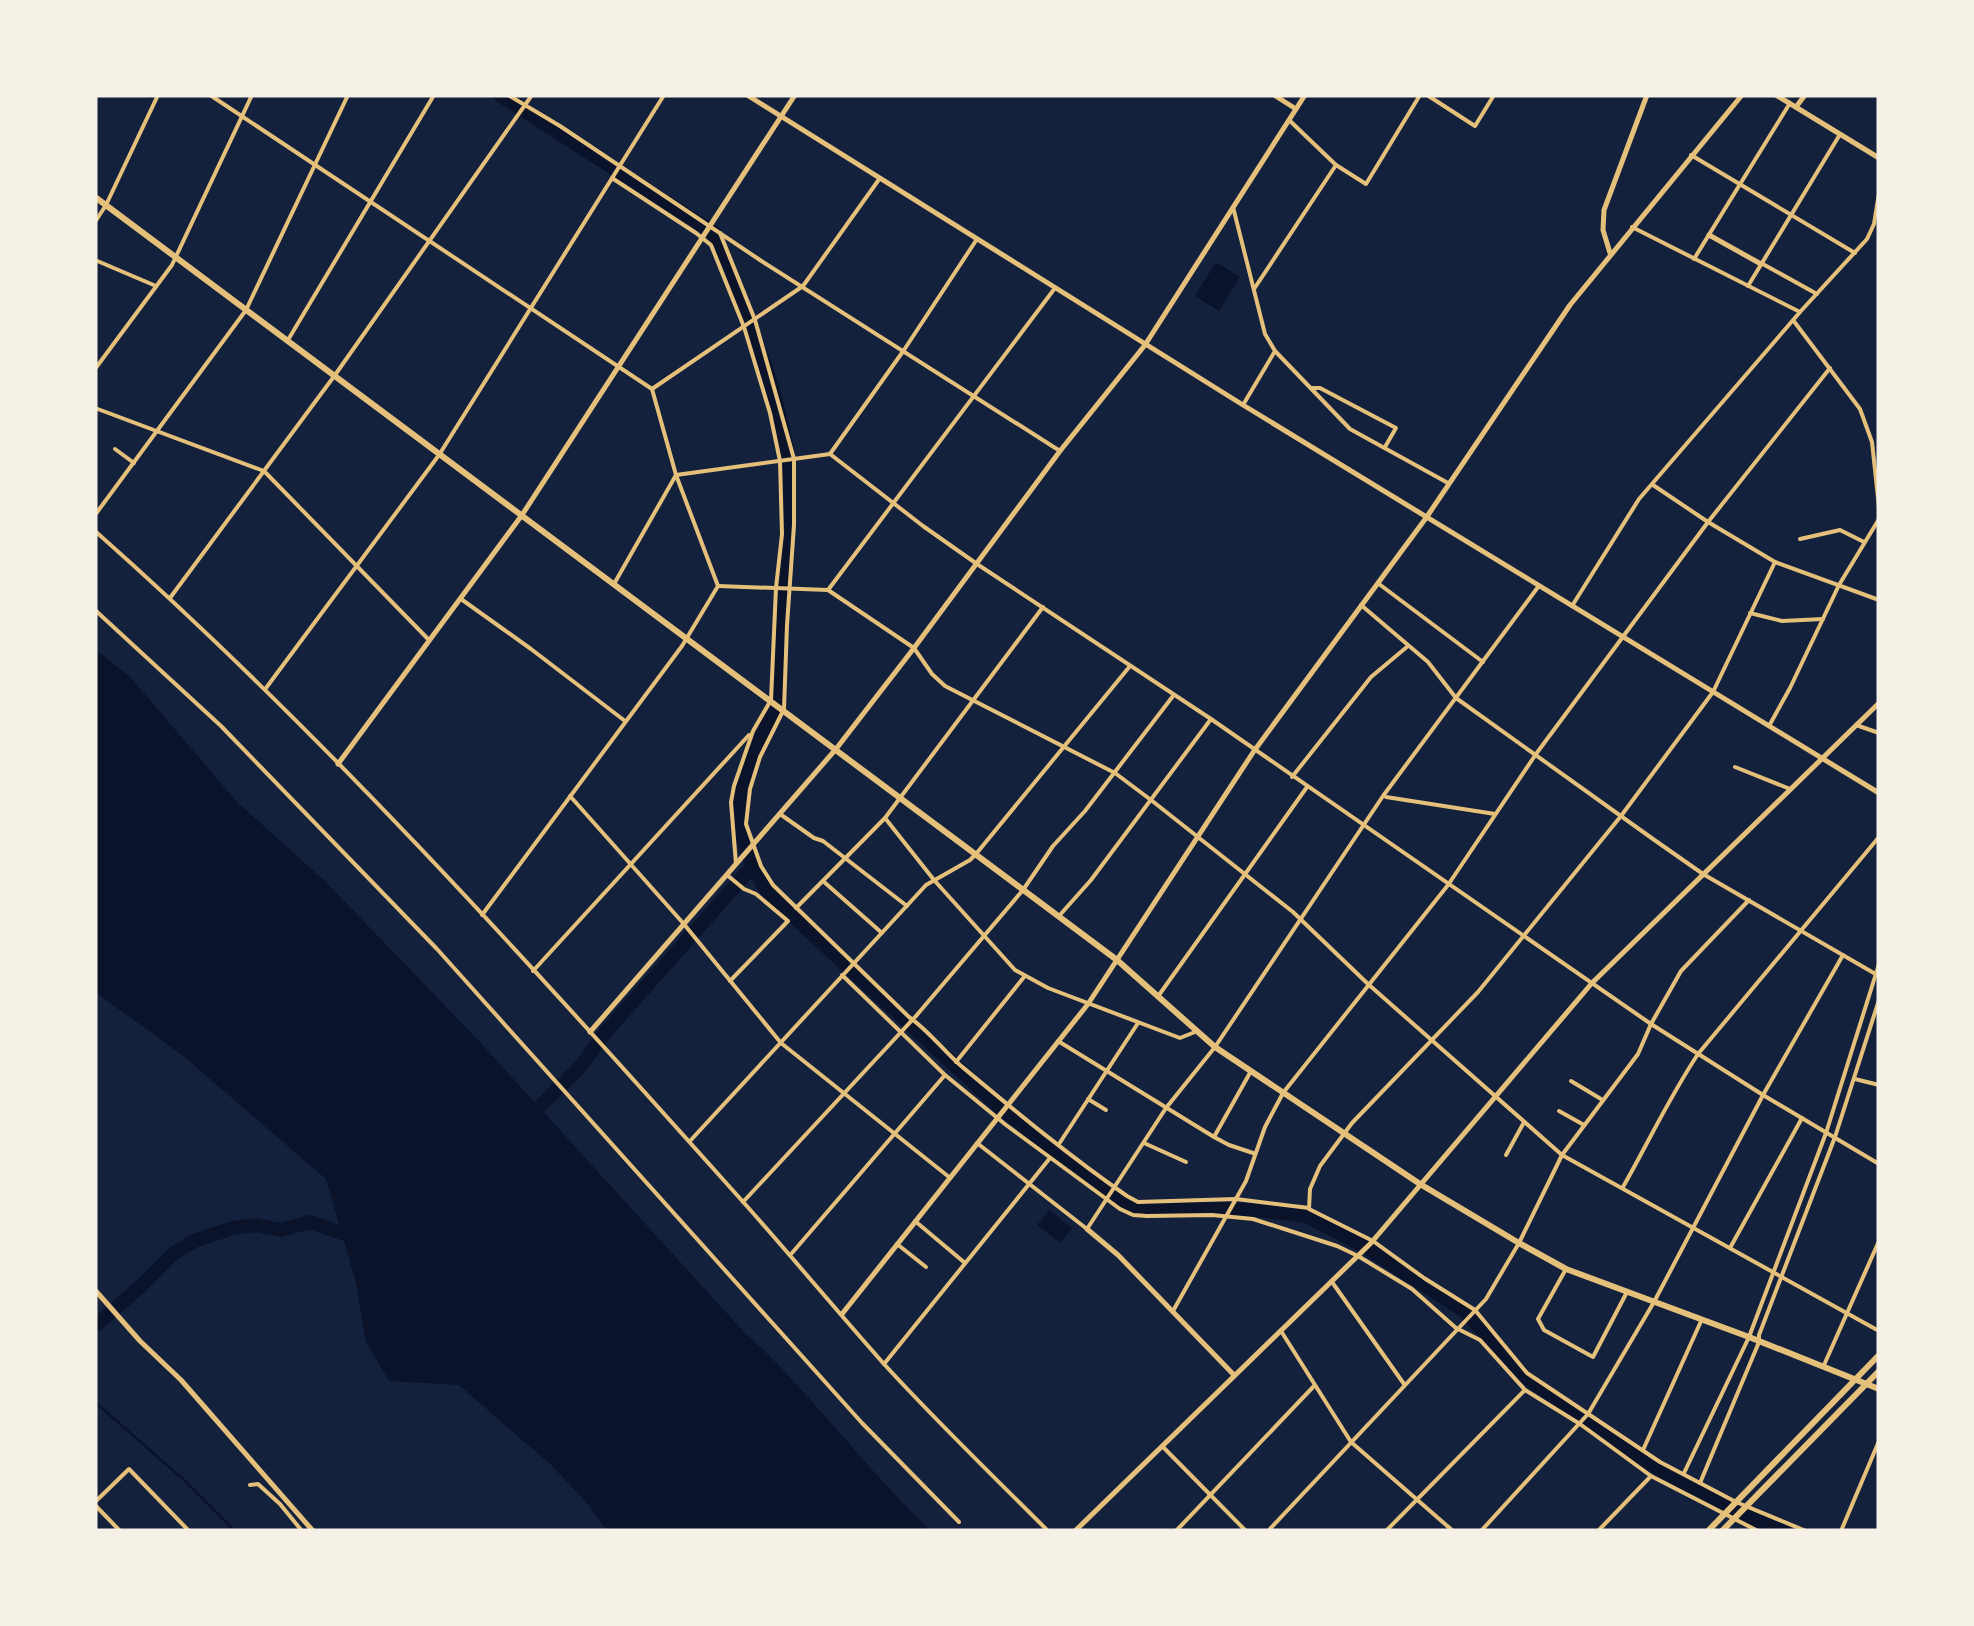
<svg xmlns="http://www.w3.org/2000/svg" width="1974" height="1626" viewBox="0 0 1974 1626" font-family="'PT Sans',sans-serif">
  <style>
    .water { fill: #0b132b }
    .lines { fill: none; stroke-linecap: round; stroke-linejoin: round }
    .stream { stroke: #0b132b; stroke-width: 2.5 }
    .river { stroke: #0b132b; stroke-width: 14 }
    .minor { stroke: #e5c07b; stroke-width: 4 }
    .tertiary { stroke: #e5c07b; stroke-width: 5 }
    .primary { stroke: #e5c07b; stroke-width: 6 }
    .trunk { stroke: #e5c07b; stroke-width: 6 }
  </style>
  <rect width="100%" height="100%" fill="#14213d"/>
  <g class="water">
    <path d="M1218,263L1240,277L1219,311L1195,296L1214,265Z"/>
    <path d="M95,649L131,678L237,802L326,882L478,1040L743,1331C811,1392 864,1468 931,1531H607L587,1503L550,1464L459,1385L389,1381L366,1342L356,1283L326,1179L182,1055L95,992Z"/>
    <path d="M1049,1210L1072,1228L1060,1243L1037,1225Z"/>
  </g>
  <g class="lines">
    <path class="stream" d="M95,1402L184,1480L235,1531"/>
    <g class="river">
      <path d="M500,95L714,233C726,275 746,314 761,354C771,380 778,408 784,435C795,486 786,537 782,588C780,621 781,654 778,687C775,721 752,748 743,780C732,819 747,864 770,895L1001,1108L1117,1200L1139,1208L1258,1210L1306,1216L1362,1245L1466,1312L1524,1376L1636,1456L1710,1498L1756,1520L1785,1531"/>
      <path d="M526,1120L581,1066L605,1033L752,867"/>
      <path d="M95,1326L141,1286L174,1253L194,1241L233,1228L256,1225L281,1230L310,1222L357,1238"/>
    </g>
    <g class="minor">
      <path d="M210,95L652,389L676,475L718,586"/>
      <path d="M508,95L560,126L760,260L1060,451"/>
      <path d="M1427,95L1475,126L1494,95"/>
      <path d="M1289,120L1336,165L1366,184L1420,95"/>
      <path d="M1691,155L1855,253"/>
      <path d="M612,178L696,233L711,245L744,327L770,413L780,461L782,534L776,588L771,700L753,731L734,786L731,802L736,864"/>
      <path d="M1233,207L1265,334L1275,351L1243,405"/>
      <path d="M95,222L106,205L158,95"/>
      <path d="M1632,227L1800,312"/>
      <path d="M720,233L755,320L794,459V525L787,625L784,709L760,757L750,789L746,824L761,866L773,885L909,1017C928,1030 942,1049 960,1065C1014,1110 1069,1156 1127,1196L1138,1202L1236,1199L1309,1208"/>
      <path d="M1694,259L1790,103"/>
      <path d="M95,260L156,286"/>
      <path d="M1761,263L1817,294"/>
      <path d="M1748,286L1839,136"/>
      <path d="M1254,289L1336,165"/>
      <path d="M1793,320L1860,409L1872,442L1879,507"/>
      <path d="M288,340L434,95"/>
      <path d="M1275,351L1350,429L1448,483"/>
      <path d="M95,369L172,265L252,95"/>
      <path d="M1312,388H1320L1396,428L1385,447"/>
      <path d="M652,389L803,286L880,178"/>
      <path d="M95,408L264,471L429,640"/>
      <path d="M115,449L134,463"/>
      <path d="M830,454L904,350L977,239"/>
      <path d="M676,475L830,454L923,526L977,564L1211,719L1651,1024L1763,1095L1879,1164"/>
      <path d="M1653,485L1708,522L1775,562L1879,600"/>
      <path d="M95,515L246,310L348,95"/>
      <path d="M95,531C329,738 537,972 745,1204C792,1257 837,1311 884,1364C936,1421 993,1476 1048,1531"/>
      <path d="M1800,539L1840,530L1864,542"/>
      <path d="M1775,562L1713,692L1621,816L1478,992L1352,1123L1320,1166L1310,1189L1309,1209L1373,1241L1424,1278L1475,1310L1527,1373L1660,1462L1736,1502L1806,1531"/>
      <path d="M614,584L676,475"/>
      <path d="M1379,584L1483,662"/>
      <path d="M718,586L828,590L914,648L932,674L945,686L1115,773L1151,800L1293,912L1368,984L1562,1155L1879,1331"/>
      <path d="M828,590L1055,288"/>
      <path d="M170,598L335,375L532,95"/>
      <path d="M461,599L531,649L625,721"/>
      <path d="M1361,605L1428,662L1456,698L1653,839L1703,874L1879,976"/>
      <path d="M1572,606L1639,499L1800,312L1867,239L1874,224L1879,193"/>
      <path d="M95,610L221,726L437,949L862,1423L959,1522"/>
      <path d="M1750,613L1782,621L1823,619"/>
      <path d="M266,688L439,455L664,95"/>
      <path d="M1856,725L1879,733"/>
      <path d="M1769,726L1790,688L1839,585L1879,519"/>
      <path d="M1735,767L1790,789"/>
      <path d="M1292,777L1371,677L1408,646"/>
      <path d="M570,796L683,923L781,1043L949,1177"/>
      <path d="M1386,797L1495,814"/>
      <path d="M780,814L814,838L823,841L907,906"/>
      <path d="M885,818L934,880L1015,970L1048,988L1180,1038L1195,1032"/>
      <path d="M727,875L744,889L756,894L788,921L730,981"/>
      <path d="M823,881L882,933"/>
      <path d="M796,908L885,818L1043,607"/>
      <path d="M482,915L682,646L718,586"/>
      <path d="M1059,916L1091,880L1211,719"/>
      <path d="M533,971L749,735"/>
      <path d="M842,975L945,1075L1006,1125L1120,1209L1133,1215L1147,1216L1212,1215L1253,1219L1337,1246L1358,1256L1412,1289L1456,1328L1480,1340L1525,1390L1580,1424L1651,1476L1758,1531"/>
      <path d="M1159,995L1307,787"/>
      <path d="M1058,1041L1214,1137L1229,1145L1253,1153"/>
      <path d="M956,1062L1024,977"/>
      <path d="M1855,1079L1879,1085"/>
      <path d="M1571,1081L1601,1099"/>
      <path d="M1088,1099L1106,1110"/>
      <path d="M1559,1111L1584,1125"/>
      <path d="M1214,1137L1251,1071"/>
      <path d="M690,1141L926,885L970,860L976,854L1130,666"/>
      <path d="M977,1143L1087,1229L1166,1108L1215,1047L1383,796L1538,587"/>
      <path d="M1144,1143L1186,1162"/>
      <path d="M1059,1144L1138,1023"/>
      <path d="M1506,1155L1523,1124"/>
      <path d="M1623,1187C1648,1143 1670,1096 1698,1054L1879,837"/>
      <path d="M743,1202L916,1016L1023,890L1053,846L1085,811L1173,696"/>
      <path d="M915,1221L965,1263"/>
      <path d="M897,1244L926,1267"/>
      <path d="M1730,1248L1802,1118"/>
      <path d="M792,1253L945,1075"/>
      <path d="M1566,1269L1538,1319L1544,1330L1593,1357L1627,1292"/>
      <path d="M1332,1282L1404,1384"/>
      <path d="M1173,1311L1246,1181L1265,1127L1283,1093L1448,885L1536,754L1708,522L1830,368"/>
      <path d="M1281,1331L1351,1442L1453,1531"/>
      <path d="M884,1364L1050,1158"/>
      <path d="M1824,1365L1879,1241"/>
      <path d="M1163,1447L1246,1531"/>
      <path d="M1643,1450L1702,1319"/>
      <path d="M1684,1473L1749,1337L1826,1133L1879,964"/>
      <path d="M1700,1483L1759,1342V1335L1835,1137L1879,1000"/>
      <path d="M250,1485L258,1484L280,1504L302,1531"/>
      <path d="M95,1502L129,1469L189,1531"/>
      <path d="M95,1505L120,1531"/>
      <path d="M1176,1531L1314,1386"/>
      <path d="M1268,1531L1486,1299L1519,1243L1562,1155L1638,1054L1651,1024L1681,971L1749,900"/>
      <path d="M1386,1531L1525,1390"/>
      <path d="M1481,1531L1588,1414L1654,1302L1763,1095L1843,955"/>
      <path d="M1598,1531L1651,1476"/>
      <path d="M1841,1531L1879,1441"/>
    </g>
    <g class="tertiary">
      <path d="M747,95L1243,405L1879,793"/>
      <path d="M1274,95L1296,109"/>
      <path d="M1776,95L1879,158"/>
      <path d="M1796,107L1805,95"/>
      <path d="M1709,235L1761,264"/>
      <path d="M1610,253L1603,230L1604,210L1647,95"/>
      <path d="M338,764L522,515L795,95"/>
      <path d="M590,1032L836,749L914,648L1060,451L1145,345L1305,95"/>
      <path d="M1087,1229L1118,1255L1234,1375"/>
      <path d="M95,1290L140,1341L181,1380L313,1531"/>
      <path d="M842,1314L1088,1004L1254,751L1426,518L1570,305L1742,95"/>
      <path d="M1075,1531L1371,1243L1592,983L1879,703"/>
    </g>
    <path class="primary" d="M95,197L1117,960L1215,1047L1420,1184L1519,1243L1566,1269L1749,1337L1879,1389"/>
    <g class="trunk">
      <path d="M1708,1531L1879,1355"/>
      <path d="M1722,1531L1879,1371"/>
    </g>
  </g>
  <rect width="1974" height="1626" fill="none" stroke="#f6f1e7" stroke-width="195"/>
</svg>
